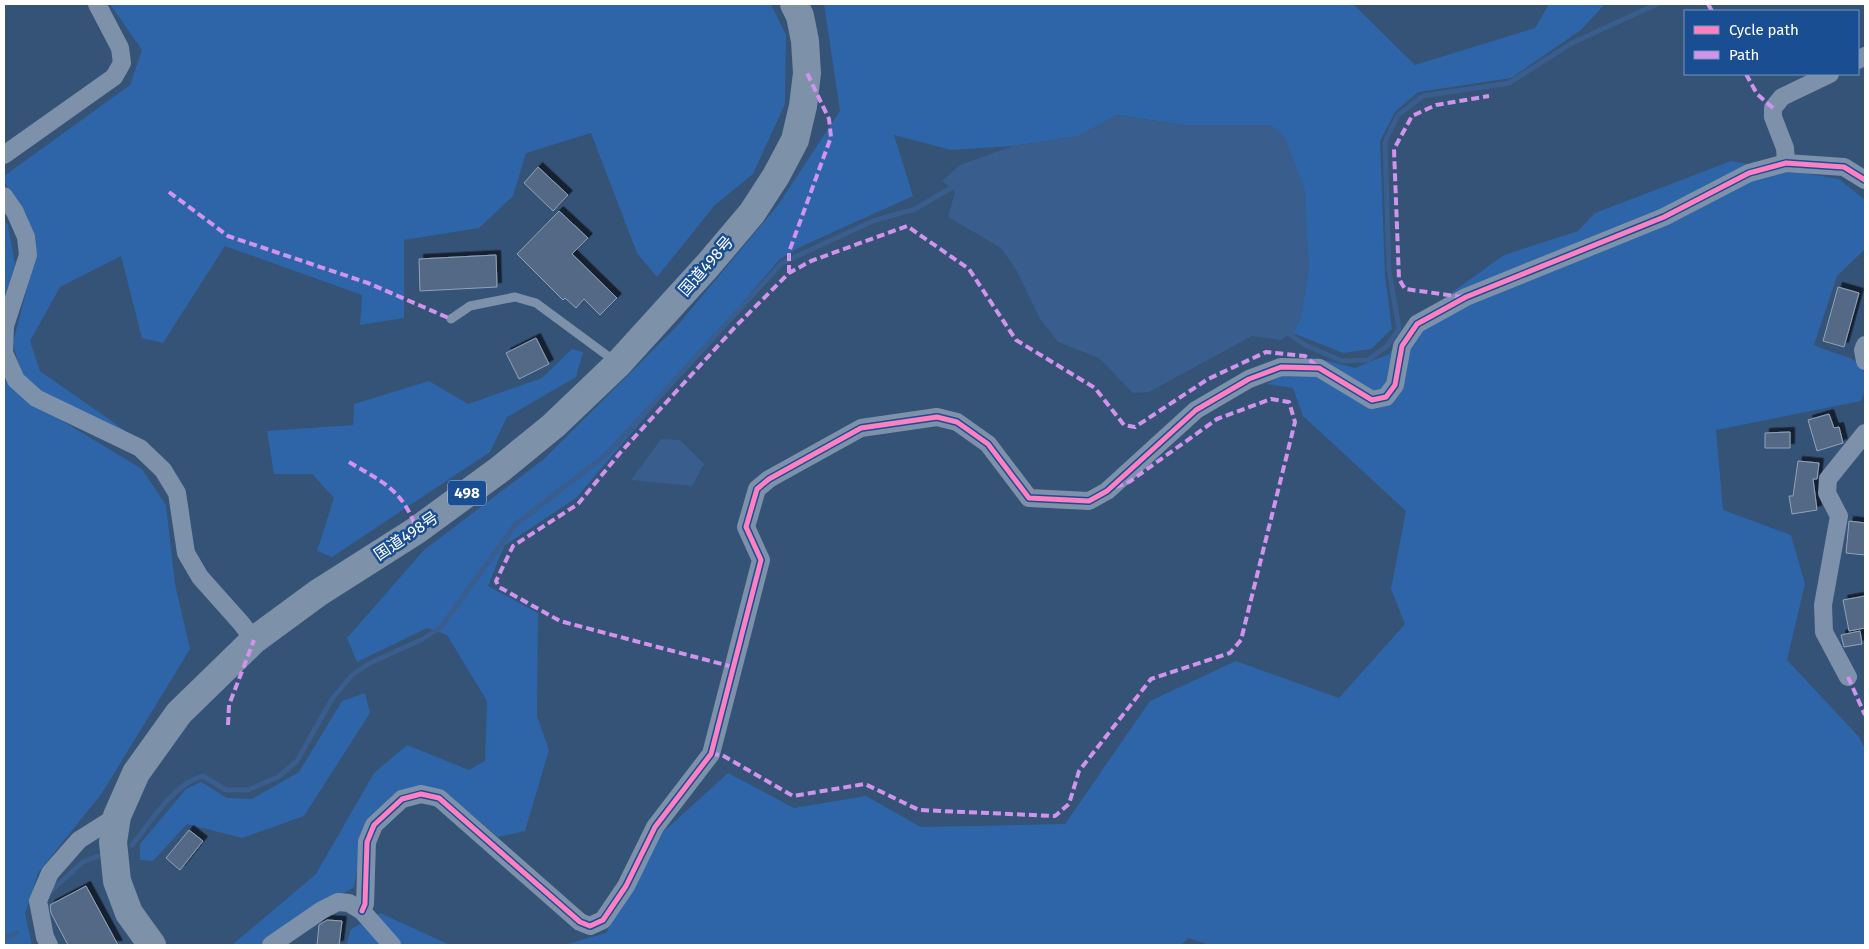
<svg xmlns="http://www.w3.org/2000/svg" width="1869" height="949" viewBox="0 0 1869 949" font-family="'Fira Sans','Noto Sans JP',sans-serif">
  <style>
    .green { fill: #2e65a8 }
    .water { fill: #395d8d }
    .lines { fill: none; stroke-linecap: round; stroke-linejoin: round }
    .stream { stroke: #395d8d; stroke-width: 5 }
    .building { fill: #526986; stroke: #92a3b8; filter: url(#shadow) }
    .lane { stroke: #7d92aa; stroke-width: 9 }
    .street { stroke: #7d92aa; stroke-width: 18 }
    .highway { stroke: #7d92a9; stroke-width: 28 }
    .quiet { stroke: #d193ec; stroke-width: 4; stroke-dasharray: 8 4; stroke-linecap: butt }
    .cycleway-casing { stroke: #1a4e92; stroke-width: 8 }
    .cycleway { stroke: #ff80c0; stroke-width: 5 }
    .labels { text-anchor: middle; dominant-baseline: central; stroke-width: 5; stroke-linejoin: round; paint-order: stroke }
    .shield { fill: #1a4e92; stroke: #bacade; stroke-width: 1 }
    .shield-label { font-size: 15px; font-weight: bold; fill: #fff }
    .street-label { font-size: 16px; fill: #fff; stroke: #1a4e92 }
  </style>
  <defs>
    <filter id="shadow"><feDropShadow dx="4.5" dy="-4.5" stdDeviation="0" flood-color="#0009"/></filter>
  </defs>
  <rect width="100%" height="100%" fill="#355277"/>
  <g class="green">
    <path d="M110,4H771L786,35L785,104L753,174L715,205L657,277L637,253L591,133L526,153L513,196L479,228L404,240V318L360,325L362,295L225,246L163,343L142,338L121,256L60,287L30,341L40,371L137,439L37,391L21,375L13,343L34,260L27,215L4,182V176L130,85L142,50Z"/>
    <path d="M824,4H1353L1415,65L1535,28L1549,4H1605L1581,30L1511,78L1418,92L1395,112L1380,141L1385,275L1392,329L1371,349L1343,353L1293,333L1301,318L1271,125H1184L1117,115L1079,136L1013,146L951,150L894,135L913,196L798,248L779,260L576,498L504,546L488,586L538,613L537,716L549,750L525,831L498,837L441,789L410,788L366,820L354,887L260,945H232L316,874L374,773L407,745L469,770L485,761L487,701L447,635L427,628L357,662L347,638L424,550L544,459L677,326L778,205L840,111Z"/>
    <path d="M1731,161L1839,179L1865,200V249L1837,276L1814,345C1825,351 1844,354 1855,361C1868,370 1867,388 1861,401L1716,430L1723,510L1791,535L1805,584L1787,660L1859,737L1865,749V945H1210L1188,938L1181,945H564L606,933L662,833L728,773L794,808L866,796L921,827L1065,824L1150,701L1236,661L1339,698L1405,624L1391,589L1406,511L1303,416L1293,388L1266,384L1317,358L1355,368L1389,354L1408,324L1504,255L1578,231L1595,213Z"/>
    <path d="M4,220L8,225L15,264L4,301Z"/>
    <path d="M572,349L583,352L576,377L507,417L490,452L332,557L317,551L334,498L312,474H274L267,431L353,425L354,404L429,381L468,404L542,378Z"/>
    <path d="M4,372L23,397L142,469L166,505L175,584L190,649L102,793L38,873L25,914L32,945H4Z"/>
    <path d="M365,693L370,713L304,816L242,838L187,824L153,861L140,860V844L186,789L201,782L227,798L252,799L299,772L342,701Z"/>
    <path d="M380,913L450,945H346L351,929Z"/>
  </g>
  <g class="water">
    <path d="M1116,115L1184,125H1271L1285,137L1305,191L1309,271L1301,318L1293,333L1280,340L1252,336L1149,392L1133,393L1099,358L1058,342L1040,319L1017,271L1001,248L948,217L955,192L942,181L960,165L1013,146L1079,136Z"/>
    <path d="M661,439L680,440L704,464L692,486L631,480Z"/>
  </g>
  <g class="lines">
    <g class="stream">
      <path d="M1285,331L1305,345L1342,361L1368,360L1387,346L1399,329L1389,270L1385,142L1398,115L1423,96L1509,83L1572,43L1657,4"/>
      <path d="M132,845C150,823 174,783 203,776L226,790H248L278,777L297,761L332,699L352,675L370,663L423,639L441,627L515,525L607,454L782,263L873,221L915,209L956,185"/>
      <path d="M53,889L83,862L98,856"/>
      <path d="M4,938L17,933"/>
    </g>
  </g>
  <g class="building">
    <path d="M538,167L568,195L553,211L524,183Z"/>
    <path d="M559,211L588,238L572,254L617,298L600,315L584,299L576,308L565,298L563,300L517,254Z"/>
    <path d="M496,255L497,287L420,291L419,259Z"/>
    <path d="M1838,287L1859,293L1844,347L1823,341Z"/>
    <path d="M536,338L549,364L519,379L506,353Z"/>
    <path d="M1829,414L1834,428L1839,427L1843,443L1817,451L1808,420Z"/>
    <path d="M1790,432V448H1765V433Z"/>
    <path d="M1798,461L1819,463L1817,479H1813L1817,510L1792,514L1789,496H1793Z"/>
    <path d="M1849,521L1865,523V555L1846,553Z"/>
    <path d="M1865,596V628L1849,631L1843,600Z"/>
    <path d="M1860,631L1862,644L1844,647L1841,635Z"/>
    <path d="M189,830L203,841L180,870L166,858Z"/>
    <path d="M86,886L118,945H68L51,913L50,905Z"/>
    <path d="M327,920L342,921L339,945H317L319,925Z"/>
  </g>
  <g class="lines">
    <path class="lane" d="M451,319L470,306L515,297L536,303L616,362"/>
    <g class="street">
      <path d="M1858,60L1865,56"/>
      <path d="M4,155L114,77L122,63L120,48L97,4"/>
      <path d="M1786,163L1785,148L1773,117V108L1782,97L1830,74"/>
      <path d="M4,196L15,212L26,237L28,255L5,326L4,353L16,380L36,398L140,448L163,470L177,493L186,553L200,577L241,623L254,640"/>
      <path d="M1865,345L1863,350L1865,361"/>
      <path d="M1848,677L1824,632L1823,605L1839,516L1827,493L1828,479L1865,433"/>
      <path d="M362,911L365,904L367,842L374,825L402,799L421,794L439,798L580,922L590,926L603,920L626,886L655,827L711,754L761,560L746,527L757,489L769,479L861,428L937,417L957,422L988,444L1029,498L1089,501L1107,491L1196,410L1249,379L1281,367L1319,368L1372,400L1386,397L1395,385L1402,346L1417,324L1466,297L1664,217L1749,173L1786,163L1844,167L1865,180"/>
      <path d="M49,945L45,937L38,901L50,873L79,840L117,816"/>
      <path d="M271,945L322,910L338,902L349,903L362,911L392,945"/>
    </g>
    <path class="highway" d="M152,945L129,913L117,881L113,842L117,816L136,773L179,713L254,640L318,593L417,530L499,470L553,426L618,364L708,265L752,213L776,176L795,140L803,106L807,73L805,41L800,16L794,4"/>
    <g class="quiet">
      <path d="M1708,4L1712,11"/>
      <path d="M1746,74L1757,94L1773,108"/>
      <path d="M169,192L228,236L368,283L451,319"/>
      <path d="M789,273V252L831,137L829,119L807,73"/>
      <path d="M1463,297L1405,289L1399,279L1394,149L1412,116L1436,105L1489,96"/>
      <path d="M349,462C384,483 402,489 417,530"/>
      <path d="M733,667L560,621L499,587L496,581L513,546L578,504L620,453L737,325L789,273L811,261L907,226L969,269L1016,340L1095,388L1124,425L1135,427L1208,379L1266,352L1305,356L1319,368"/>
      <path d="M1848,677L1865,715"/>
      <path d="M228,725L229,705L254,640"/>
      <path d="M711,754L722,755L793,796L865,784L919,810L1055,816L1069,804L1079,771L1151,679L1230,653L1241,640L1295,422L1289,402L1271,399L1217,419L1129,482L1116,487"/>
    </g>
    <defs>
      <path id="cycleway" d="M362,911L365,904L367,842L374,825L402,799L421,794L439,798L580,922L590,926L603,920L626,886L655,827L711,754L761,560L746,527L757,489L769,479L861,428L937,417L957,422L988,444L1029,498L1089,501L1107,491L1196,410L1249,379L1281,367L1319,368L1372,400L1386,397L1395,385L1402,346L1417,324L1466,297L1664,217L1749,173L1786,163L1844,167L1865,180"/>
    </defs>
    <use href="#cycleway" class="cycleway-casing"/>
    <use href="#cycleway" class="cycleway"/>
  </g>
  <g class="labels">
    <rect class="shield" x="448" y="480.5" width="38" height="25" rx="4"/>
    <g class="shield-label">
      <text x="467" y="493">498</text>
    </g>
    <g class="street-label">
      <text transform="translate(706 266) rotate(-49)">国道498号</text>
      <text transform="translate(406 536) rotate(-34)">国道498号</text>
    </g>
  </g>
  <rect width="1869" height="949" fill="none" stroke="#ffffff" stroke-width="10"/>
  <rect x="1684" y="10" width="175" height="65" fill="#1a4e92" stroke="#7695be"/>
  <rect x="1694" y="26" width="25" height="8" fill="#ff80c0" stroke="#7695be"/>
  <text x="1729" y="35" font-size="15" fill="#ffffff">Cycle path</text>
  <rect x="1694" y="51" width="25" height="8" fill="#d193ec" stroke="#7695be"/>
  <text x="1729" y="60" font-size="15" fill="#ffffff">Path</text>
</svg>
